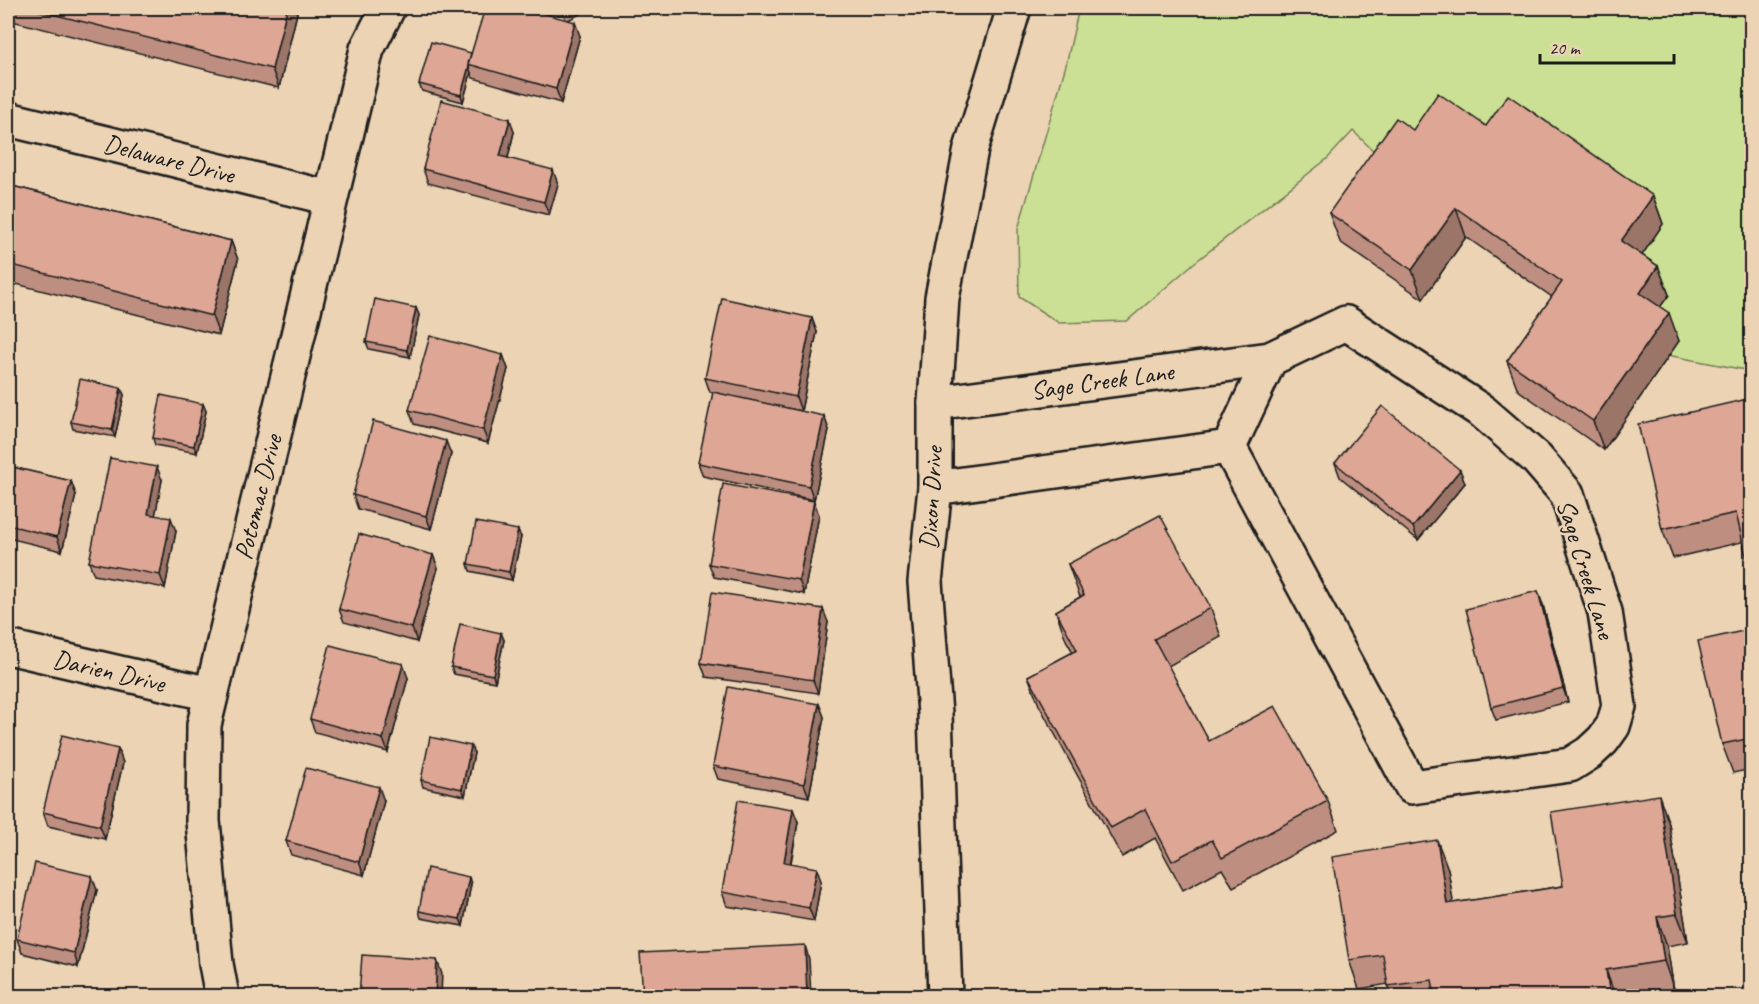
<svg xmlns="http://www.w3.org/2000/svg" width="1759" height="1004" viewBox="0 0 1759 1004" font-family="Caveat,sans-serif">
  <style>
    .green { fill: #cbe095; stroke: #747e58; stroke-width: 1.5 }
    .lines { fill: none; stroke-linecap: round; stroke-linejoin: round }
    .minor-casing { stroke: #1c1c1c; stroke-width: 38 }
    .minor { stroke: #ecd3b4; stroke-width: 33 }
    .wall { fill: #be8f80; stroke: #1c1c1c; stroke-width: 1.5 }
    .shaded-wall { fill: #9b7468; stroke: #1c1c1c; stroke-width: 1.5 }
    .building { fill: #dda695; stroke: #1c1c1c; stroke-width: 1.5 }
    .labels { text-anchor: middle; dominant-baseline: central; stroke-width: 5; stroke-linejoin: round; paint-order: stroke }
    .street-label { font-size: 26px; fill: #1c1c1c; stroke: #ecd3b4 }
  </style>
  <rect width="100%" height="100%" fill="#ecd3b4"/>
  <filter id="ink" filterUnits="userSpaceOnUse"><feTurbulence type="fractalNoise" baseFrequency=".0167" numOctaves="2"/><feDisplacementMap in="SourceGraphic" scale="12" xChannelSelector="R" yChannelSelector="G"/><feConvolveMatrix kernelMatrix="1 2 1 2 8 2 1 2 1" color-interpolation-filters="sRGB"/></filter>
  <g filter="url(#ink)">
    <path class="green" d="M1079,8H1751V371L1667,355L1381,158L1353,131L1327,159L1194,263L1127,321L1059,323L1019,297L1018,229L1066,65Z"/>
    <g class="lines">
      <defs>
        <g id="minor">
          <path d="M8,119L330,198"/>
          <path d="M935,403L1270,359L1346,323L1483,412L1536,458L1567,494L1605,612L1619,706L1613,726L1603,740L1589,753L1570,765L1412,787L1229,447L1270,359"/>
          <path d="M935,488L1229,447"/>
          <path d="M8,647L210,694"/>
          <path d="M222,996L216,964L203,821L204,725L367,49L388,8"/>
          <path d="M945,996L935,714L925,582L935,488V403L942,298L971,149L1014,8"/>
        </g>
      </defs>
      <use href="#minor" class="minor-casing"/>
      <use href="#minor" class="minor"/>
    </g>
    <g class="wall">
      <path d="M8,8H295L297,13L279,88L8,20Z"/>
      <path d="M559,8H592L568,20L580,36L561,103L473,78L471,73L463,102L422,91L419,84L471,53L566,19Z"/>
      <path d="M1486,126L1653,196L1663,224L1642,255L1658,266L1669,295L1660,307L1679,341L1604,450L1518,390L1507,361L1552,297L1466,237L1423,299L1340,242L1329,213L1413,130Z"/>
      <path d="M514,132L508,158L558,184L549,215L428,183L423,169Z"/>
      <path d="M8,185L231,241L238,260L219,335L8,282Z"/>
      <path d="M416,308L419,315L410,357L369,349L366,342Z"/>
      <path d="M817,332L801,411L710,392L705,378Z"/>
      <path d="M503,355L508,369L488,443L414,424L409,410Z"/>
      <path d="M121,388L124,395L115,437L73,429L71,422Z"/>
      <path d="M1752,398L1742,542L1673,558L1662,529Z"/>
      <path d="M203,404L206,411L197,453L155,445L153,438Z"/>
      <path d="M824,416L829,430L814,500L703,476L698,463Z"/>
      <path d="M451,454L431,529L358,509L353,495Z"/>
      <path d="M1335,463L1460,470L1465,483L1418,540L1340,477Z"/>
      <path d="M8,466L71,481L76,495L62,551L8,538Z"/>
      <path d="M162,480L155,515L176,531L165,588L94,575L89,562Z"/>
      <path d="M819,515L804,594L714,577L709,564Z"/>
      <path d="M521,537L512,580L470,571L468,564Z"/>
      <path d="M433,555L438,568L417,642L344,622L339,609Z"/>
      <path d="M1068,564L1211,608L1221,637L1168,666L1209,741L1328,801L1338,830L1233,887L1222,869L1183,890L1155,838L1122,857L1039,705L1028,676L1073,652L1066,640L1056,611L1080,597Z"/>
      <path d="M1543,605L1568,702L1496,720L1491,707Z"/>
      <path d="M828,622L818,693L706,677L701,663Z"/>
      <path d="M1752,629V769L1733,773L1722,744Z"/>
      <path d="M501,633L504,640L495,682L454,674L451,667Z"/>
      <path d="M408,678L388,752L315,732L310,719Z"/>
      <path d="M819,704L824,717L809,797L718,779L713,766Z"/>
      <path d="M118,749L123,763L105,839L48,826L43,812Z"/>
      <path d="M474,753L465,796L423,787L421,780Z"/>
      <path d="M384,801L364,875L291,855L286,841Z"/>
      <path d="M798,822L791,863L821,881L814,921L727,906L722,892Z"/>
      <path d="M1669,824L1688,942L1667,946L1674,990L1630,996H1392L1388,984L1359,989L1349,960L1448,869L1453,903L1563,886Z"/>
      <path d="M471,884L463,926L421,918L419,911Z"/>
      <path d="M97,890L78,967L22,953L17,939Z"/>
    </g>
    <g class="shaded-wall">
      <path d="M287,8H295L297,13L279,88L272,69Z"/>
      <path d="M575,22L580,36L561,103L556,89Z"/>
      <path d="M469,66L471,73L463,102L461,95Z"/>
      <path d="M510,119L514,132L505,169L500,156Z"/>
      <path d="M553,170L558,184L549,215L544,202Z"/>
      <path d="M1653,196L1663,224L1632,270L1621,241Z"/>
      <path d="M1456,208L1466,237L1423,299L1412,270Z"/>
      <path d="M231,241L238,260L219,335L212,316Z"/>
      <path d="M1658,266L1669,295L1650,321L1640,293Z"/>
      <path d="M416,308L419,315L410,357L407,350Z"/>
      <path d="M1669,313L1679,341L1604,450L1593,421Z"/>
      <path d="M812,318L817,332L801,411L796,397Z"/>
      <path d="M503,355L508,369L488,443L483,430Z"/>
      <path d="M121,388L124,395L115,437L112,430Z"/>
      <path d="M203,404L206,411L197,453L194,446Z"/>
      <path d="M824,416L829,430L814,500L809,486Z"/>
      <path d="M446,441L451,454L431,529L426,516Z"/>
      <path d="M157,467L162,480L153,527L148,514Z"/>
      <path d="M1460,470L1465,483L1418,540L1413,527Z"/>
      <path d="M71,481L76,495L62,551L57,537Z"/>
      <path d="M814,501L819,515L804,594L799,580Z"/>
      <path d="M171,518L176,531L165,588L160,575Z"/>
      <path d="M518,530L521,537L512,580L509,572Z"/>
      <path d="M433,555L438,568L417,642L412,628Z"/>
      <path d="M1538,591L1543,605L1568,702L1563,688Z"/>
      <path d="M823,609L828,622L818,693L813,680Z"/>
      <path d="M501,633L504,640L495,682L493,675Z"/>
      <path d="M403,664L408,678L388,752L383,739Z"/>
      <path d="M819,704L824,717L809,797L804,784Z"/>
      <path d="M8,725L10,732L8,742Z"/>
      <path d="M471,746L474,753L465,796L462,789Z"/>
      <path d="M118,749L123,763L105,839L100,826Z"/>
      <path d="M379,787L384,801L364,875L359,862Z"/>
      <path d="M1659,795L1669,824L1688,942L1677,914Z"/>
      <path d="M793,809L798,822L788,876L784,862Z"/>
      <path d="M1437,840L1448,869L1458,933L1447,904Z"/>
      <path d="M817,868L821,881L814,921L809,908Z"/>
      <path d="M92,876L97,890L78,967L74,953Z"/>
      <path d="M469,877L471,884L463,926L460,919Z"/>
      <path d="M1657,917L1667,946L1674,990L1664,961Z"/>
      <path d="M805,945L809,959L811,996H807Z"/>
      <path d="M437,960L442,974L441,996H435Z"/>
      <path d="M1606,970L1615,996H1610Z"/>
    </g>
    <g class="building">
      <path d="M28,8H287L272,69Z"/>
      <path d="M485,8H524L575,22L556,89L468,64Z"/>
      <path d="M431,42L471,53L468,64L469,66L461,95L419,84Z"/>
      <path d="M1438,93L1486,126L1508,95L1653,196L1621,241L1658,266L1640,293L1669,313L1593,421L1507,361L1562,282L1456,208L1412,270L1329,213L1396,118L1413,130Z"/>
      <path d="M441,100L510,119L500,156L553,170L544,202L423,169Z"/>
      <path d="M8,185L231,241L212,316L8,264Z"/>
      <path d="M722,298L812,318L796,397L705,378Z"/>
      <path d="M375,299L416,308L407,350L366,342Z"/>
      <path d="M430,336L503,355L483,430L409,410Z"/>
      <path d="M80,379L121,388L112,430L71,422Z"/>
      <path d="M713,392L824,416L809,486L698,463Z"/>
      <path d="M161,395L203,404L194,446L153,438Z"/>
      <path d="M1752,398V582L1736,513L1662,529L1638,424Z"/>
      <path d="M1382,406L1460,470L1413,527L1335,463Z"/>
      <path d="M373,421L446,441L426,516L353,495Z"/>
      <path d="M110,458L157,467L148,514L171,518L160,575L89,562Z"/>
      <path d="M8,466L71,481L57,537L8,525Z"/>
      <path d="M723,484L814,501L799,580L709,564Z"/>
      <path d="M1160,515L1211,608L1154,639L1209,741L1275,706L1328,801L1222,858L1212,840L1172,861L1145,809L1111,828L1028,676L1077,650L1056,611L1084,595L1068,564Z"/>
      <path d="M476,522L518,530L509,572L468,564Z"/>
      <path d="M359,534L433,555L412,628L339,609Z"/>
      <path d="M1538,591L1563,688L1491,707L1466,609Z"/>
      <path d="M712,592L823,609L813,680L701,663Z"/>
      <path d="M460,624L501,633L493,675L451,667Z"/>
      <path d="M1752,629V738L1722,744L1698,641Z"/>
      <path d="M330,645L403,664L383,739L310,719Z"/>
      <path d="M728,687L819,704L804,784L713,766Z"/>
      <path d="M62,735L118,749L100,826L43,812Z"/>
      <path d="M430,737L471,746L462,789L421,780Z"/>
      <path d="M306,768L379,787L359,862L286,841Z"/>
      <path d="M1659,795L1677,914L1657,917L1664,961L1606,970L1610,996H1435L1432,980L1388,986L1383,955L1349,960L1332,857L1437,840L1447,904L1563,886L1551,812Z"/>
      <path d="M738,800L793,809L784,862L817,868L809,908L722,892Z"/>
      <path d="M35,863L92,876L74,953L17,939Z"/>
      <path d="M427,868L469,877L460,919L419,911Z"/>
      <path d="M805,945L807,996H643L640,953Z"/>
      <path d="M362,955L437,960L435,996H359Z"/>
    </g>
  </g>
  <g class="labels">
    <g class="street-label">
      <text transform="translate(169 159) rotate(14)">Delaware Drive</text>
      <text transform="translate(1102 381) rotate(-8)">Sage Creek Lane</text>
      <text transform="translate(258 497) rotate(-76)">Potomac Drive</text>
      <text transform="translate(931 498) rotate(-87)">Dixon Drive</text>
      <text transform="translate(1586 569) rotate(73)">Sage Creek Lane</text>
      <text transform="translate(109 671) rotate(13)">Darien Drive</text>
    </g>
  </g>
  <rect width="1759" height="1004" fill="none" stroke="#ecd3b4" stroke-width="30"/>
  <rect x="15" y="15" width="1729" height="974" fill="none" stroke="#1c1c1c" stroke-width="2" filter="url(#ink)"/>
  <path d="M1540 54v9h134v-9" fill="none" stroke="#1c1c1c" stroke-width="3"/>
  <text x="1549" y="54" font-size="18" fill="#1c1c1c" stroke="#ecd3b4" stroke-width="4.5" paint-order="stroke">20 m</text>
</svg>
